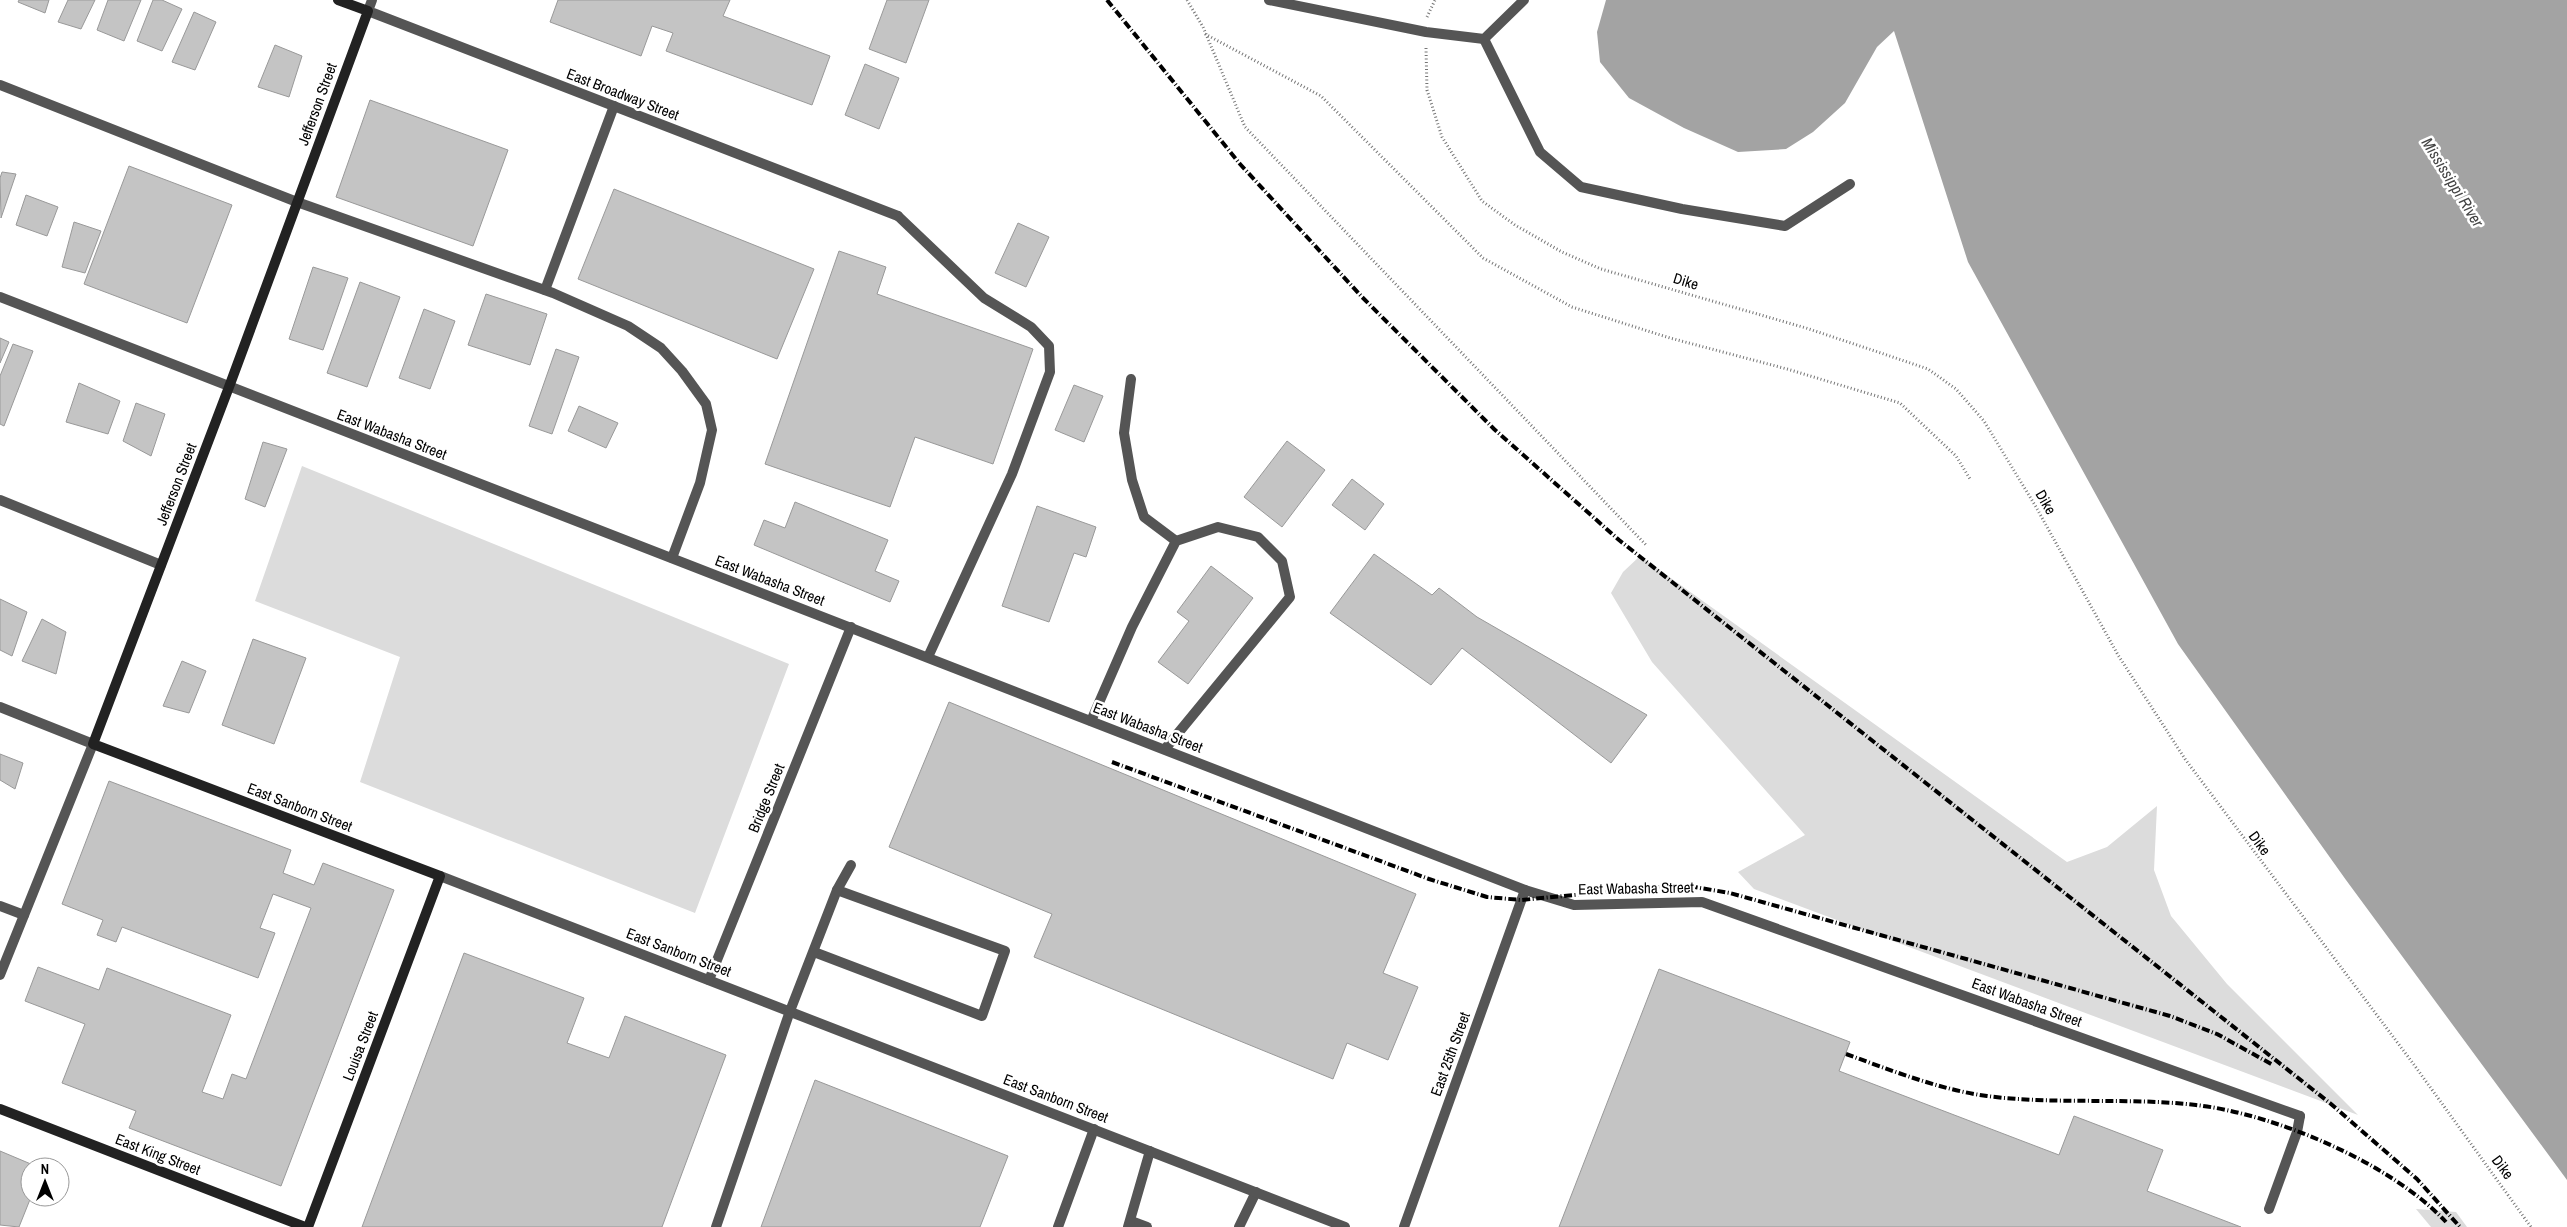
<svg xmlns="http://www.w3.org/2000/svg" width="2567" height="1227" viewBox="0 0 2567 1227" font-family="'Archivo Narrow',sans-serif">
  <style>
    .green { fill: #dcdcdc }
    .water { fill: #a3a3a3 }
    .building { fill: #c4c4c4; stroke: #999 }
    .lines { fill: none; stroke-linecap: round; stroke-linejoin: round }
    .path { stroke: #777; stroke-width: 3; stroke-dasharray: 1 2.5; stroke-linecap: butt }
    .lane { stroke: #555; stroke-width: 10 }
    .street { stroke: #555; stroke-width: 10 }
    .secondary { stroke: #222; stroke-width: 10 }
    .rail { stroke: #000; stroke-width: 4; stroke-dasharray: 8 2.5 1 2.5; stroke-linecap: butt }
    .labels { text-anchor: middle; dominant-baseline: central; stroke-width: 5; stroke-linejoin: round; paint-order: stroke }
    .street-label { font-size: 15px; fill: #000; stroke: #fff }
    .water-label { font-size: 16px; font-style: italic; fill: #444; stroke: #fff }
  </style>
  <rect width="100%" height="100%" fill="#fff"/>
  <g class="green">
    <path d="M302,466L789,664L695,913L360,782L400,657L255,601Z"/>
    <path d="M1640,556L2067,862L2107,847L2157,806L2154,870L2171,916L2227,984L2358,1115L1754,889L1738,872L1805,835L1652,662L1611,593L1623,572Z"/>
    <path d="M2416,1209L2456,1212L2467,1227H2431Z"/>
  </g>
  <path class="water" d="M1606,0H2567V1180L2346,880L2178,644L1968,262L1894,31L1877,47L1845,103L1813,132L1786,149L1738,152L1684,128L1629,98L1600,62L1597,32Z"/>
  <g class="building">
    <path d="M19,0H49L45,13L18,2Z"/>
    <path d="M68,0H95L81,29L58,22Z"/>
    <path d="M108,0H141L124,41L97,30Z"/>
    <path d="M153,0H162L182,9L162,51L137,41Z"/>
    <path d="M558,0H730L723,16L830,56L812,105L666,51L673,33L652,26L641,56L550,22Z"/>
    <path d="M887,0H929L906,63L869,49Z"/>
    <path d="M194,12L216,22L195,70L172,62Z"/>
    <path d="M275,45L302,56L289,97L258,87Z"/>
    <path d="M865,64L899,78L879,129L845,115Z"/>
    <path d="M370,100L508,150L473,246L336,197Z"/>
    <path d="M129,166L232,205L187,323L84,284Z"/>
    <path d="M2,172L16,174L1,218L0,178Z"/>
    <path d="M614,189L814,269L777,359L578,279Z"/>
    <path d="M26,195L58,207L47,236L16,225Z"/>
    <path d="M74,222L101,231L85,273L62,267Z"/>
    <path d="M1018,223L1049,237L1026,287L995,273Z"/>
    <path d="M839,251L886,267L877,294L1033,349L993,464L915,437L890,507L765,464Z"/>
    <path d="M313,267L348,278L323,350L289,339Z"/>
    <path d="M360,282L400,297L367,387L327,373Z"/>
    <path d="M486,294L547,314L530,365L468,345Z"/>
    <path d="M424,309L455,321L430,389L399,378Z"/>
    <path d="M0,338L9,342L0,363Z"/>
    <path d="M13,344L33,351L4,426L0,424V376Z"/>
    <path d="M556,349L579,357L552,434L529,426Z"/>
    <path d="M79,383L120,401L108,434L66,422Z"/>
    <path d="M1074,385L1103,396L1084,442L1055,430Z"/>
    <path d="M136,403L165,414L151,456L123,441Z"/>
    <path d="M579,406L618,423L606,448L568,431Z"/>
    <path d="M1287,441L1325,470L1282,527L1244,497Z"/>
    <path d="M263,442L287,449L265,507L245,499Z"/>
    <path d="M1352,479L1384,504L1365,530L1332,505Z"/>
    <path d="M795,502L888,540L875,571L899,581L890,602L754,545L764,520L785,528Z"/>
    <path d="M1037,506L1096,527L1086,557L1074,553L1049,622L1002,606Z"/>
    <path d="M1374,554L1432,595L1439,588L1477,617L1647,715L1611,763L1462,648L1431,685L1330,613Z"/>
    <path d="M1211,566L1253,598L1188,684L1158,662L1189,621L1177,612Z"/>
    <path d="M0,599L27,612L12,656L0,650Z"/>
    <path d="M42,619L66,632L56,674L22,661Z"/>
    <path d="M253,639L306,658L274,744L222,725Z"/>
    <path d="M182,661L206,671L189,713L163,706Z"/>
    <path d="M949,702L1416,894L1383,973L1418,987L1388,1060L1347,1043L1333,1079L1034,957L1052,914L889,847Z"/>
    <path d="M0,754L23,763L15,789L0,780Z"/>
    <path d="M109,781L291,850L283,873L314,885L323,863L394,890L281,1186L129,1128L136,1111L62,1083L85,1024L25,1001L38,967L99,990L107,968L231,1015L202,1092L223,1099L232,1074L246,1079L311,908L273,894L260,928L275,933L258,978L122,927L116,942L97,935L103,920L62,904Z"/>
    <path d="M464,953L584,998L567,1043L609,1058L625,1016L726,1055L662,1227H362Z"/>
    <path d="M1659,969L1850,1042L1839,1071L2059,1155L2074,1116L2163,1150L2147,1191L2241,1227H1559Z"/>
    <path d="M815,1080L1008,1156L980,1227H761Z"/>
    <path d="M0,1151L38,1167H30L31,1197L19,1227L0,1225Z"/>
  </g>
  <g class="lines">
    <g class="path">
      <path d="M1187,0L1203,27L1245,127L1647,546"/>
      <path d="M1427,17L1435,0"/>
      <path d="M1205,34L1321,96L1483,258L1572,307L1670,338L1787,369L1900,403L1956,456L1970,479"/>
      <path d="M1426,48L1427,90L1442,137L1482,201L1515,225L1562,252L1601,269L1806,328L1872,350L1928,369L1956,389L1984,421L2036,507L2118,655L2185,759L2412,1062L2531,1227"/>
    </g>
    <g class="lane">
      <path d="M0,85L297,202L553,293L628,326L661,348L682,371L706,404L712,430L700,483L672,558"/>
      <path d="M898,216L984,298L1031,327L1049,346L1050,372L1012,474L928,657"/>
      <path d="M545,290L614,106"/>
      <path d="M1131,379L1124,433L1132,480L1144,517L1176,541"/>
      <path d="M0,500L161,565"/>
      <path d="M1091,721L1132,627L1176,541L1218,527L1258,537L1282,561L1290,597L1165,749"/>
      <path d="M0,906L24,915"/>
      <path d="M814,952L982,1016L1005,951L837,890"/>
      <path d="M790,1011L837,890L851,865"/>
      <path d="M2269,1209L2297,1132L2300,1116"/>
      <path d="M1131,1221L1147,1227"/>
      <path d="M1058,1227L1094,1129"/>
      <path d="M1128,1227L1150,1151"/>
      <path d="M1239,1227L1256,1192"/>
    </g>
    <g class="street">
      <path d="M372,0L368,11L898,216"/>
      <path d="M1269,0L1426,32L1484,39L1524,0"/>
      <path d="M1484,39L1540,152L1581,187L1682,209L1785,226L1850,184"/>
      <path d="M0,297L1525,890L1574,905L1702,902L2300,1116"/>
      <path d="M0,707L93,744L0,975"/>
      <path d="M440,876L1345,1227"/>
      <path d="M709,980L851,627"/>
      <path d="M716,1227L790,1011"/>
      <path d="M1404,1227L1525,890"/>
    </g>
    <g class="secondary">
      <path d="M0,1109L305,1227"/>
      <path d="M308,1227L440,876L93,744L229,387L368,11L338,0"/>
    </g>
    <g class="rail">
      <path d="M1107,0L1240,164L1362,297L1494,429L1619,540L2331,1104L2417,1179L2460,1227"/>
      <path d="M1112,762L1429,879L1487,897L1521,900L1659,887H1694L1730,893L2170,1016L2217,1034L2273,1065"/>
      <path d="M1846,1054C1890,1070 1941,1090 1987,1096C2056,1105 2126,1097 2196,1105C2275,1114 2391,1163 2446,1222"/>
    </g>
  </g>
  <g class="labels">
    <g class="street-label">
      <text transform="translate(623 94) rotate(21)">East Broadway Street</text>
      <text transform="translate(317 104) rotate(-70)">Jefferson Street</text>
      <text transform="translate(1686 281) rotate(17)">Dike</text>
      <text transform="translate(392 434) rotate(21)">East Wabasha Street</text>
      <text transform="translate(176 484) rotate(-69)">Jefferson Street</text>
      <text transform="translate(2046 502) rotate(60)">Dike</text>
      <text transform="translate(770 580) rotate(21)">East Wabasha Street</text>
      <text transform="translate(1148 727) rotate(21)">East Wabasha Street</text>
      <text transform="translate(766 798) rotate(-68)">Bridge Street</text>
      <text transform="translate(300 807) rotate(21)">East Sanborn Street</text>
      <text transform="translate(2260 843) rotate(54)">Dike</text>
      <text transform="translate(1636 888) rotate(-1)">East Wabasha Street</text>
      <text transform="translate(679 952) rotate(21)">East Sanborn Street</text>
      <text transform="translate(2027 1002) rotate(20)">East Wabasha Street</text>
      <text transform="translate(360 1046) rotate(-69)">Louisa Street</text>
      <text transform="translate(1450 1054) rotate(-70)">East 25th Street</text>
      <text transform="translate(1056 1098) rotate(21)">East Sanborn Street</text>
      <text transform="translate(158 1154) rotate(21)">East King Street</text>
      <text transform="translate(2503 1167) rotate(53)">Dike</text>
    </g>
    <g class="water-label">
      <text transform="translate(2453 182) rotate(58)">Mississippi River</text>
    </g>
  </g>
  <g transform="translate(45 1182)"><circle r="24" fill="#ffffff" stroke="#999999"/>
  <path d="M0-4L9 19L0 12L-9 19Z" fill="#000000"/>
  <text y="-8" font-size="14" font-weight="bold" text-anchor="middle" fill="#000000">N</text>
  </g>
</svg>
